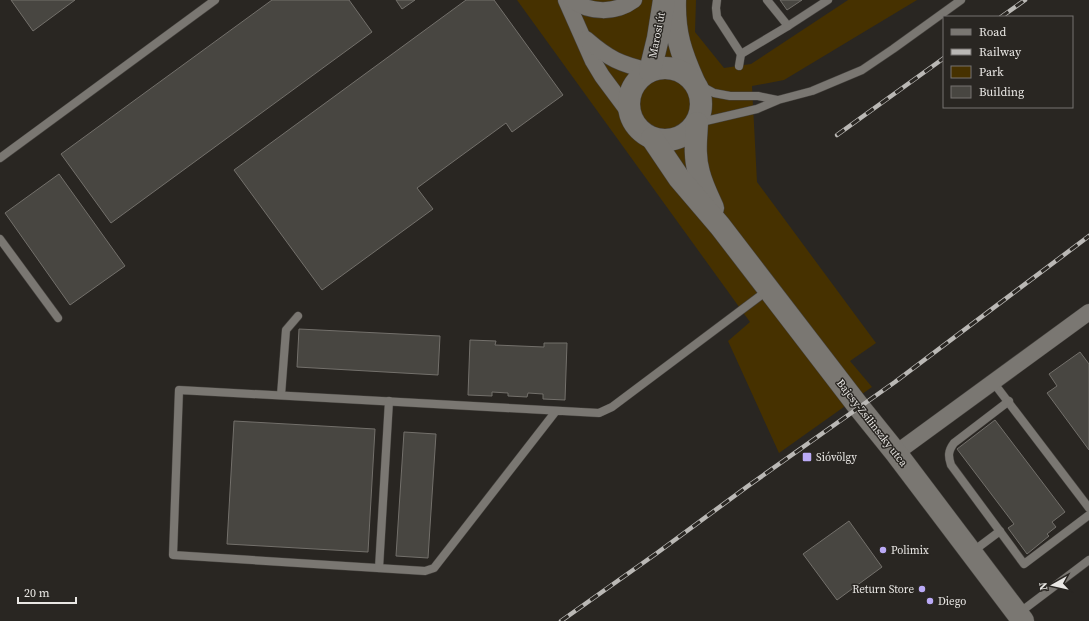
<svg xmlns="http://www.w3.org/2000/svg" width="1089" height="621" viewBox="0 0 1089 621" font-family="'Source Serif 4',serif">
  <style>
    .green { fill: #463100 }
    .building { fill: #484641; stroke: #73706b }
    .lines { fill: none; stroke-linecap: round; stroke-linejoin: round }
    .lane-casing { stroke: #46433f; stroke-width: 9 }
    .street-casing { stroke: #46433f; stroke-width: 17 }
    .secondary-casing { stroke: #46433f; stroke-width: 23 }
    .lane { stroke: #7a7772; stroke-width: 8 }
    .street { stroke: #7a7772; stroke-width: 16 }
    .secondary { stroke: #7a7772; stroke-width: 22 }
    .rail-casing { stroke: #bab8b5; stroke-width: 4.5 }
    .rail { stroke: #292622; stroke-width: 3; stroke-dasharray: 9; stroke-linecap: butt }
    .poi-dot { fill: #baaaf6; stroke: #292622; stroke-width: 1.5 }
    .labels { text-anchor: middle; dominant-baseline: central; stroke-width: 3; stroke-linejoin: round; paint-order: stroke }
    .street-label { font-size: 11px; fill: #e9e7e4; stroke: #292622 }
    .poi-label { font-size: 11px; fill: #e9e7e4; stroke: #292622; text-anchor: start }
  </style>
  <rect width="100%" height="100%" fill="#292622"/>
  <path class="green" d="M517,0H696L695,32L724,68L751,64L848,0H917L784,80L752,86L757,182L876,343L850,361L872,387L779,453L728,341L750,322Z"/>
  <g class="building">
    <path d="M11,0H75L33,31Z"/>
    <path d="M272,0H349L372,32L111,223L61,154Z"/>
    <path d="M396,0H415L402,9Z"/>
    <path d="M466,0H494L563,95L512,132L506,123L417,188L433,209L322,290L234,170Z"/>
    <path d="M780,0H802L787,10Z"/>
    <path d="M59,174L125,266L70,305L5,213Z"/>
    <path d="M299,329L440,336L438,375L297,367Z"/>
    <path d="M470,340L496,341L495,345L544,347V343H567L565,400L543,399V394L528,393L527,397L508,396V393L492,392V396L468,395Z"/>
    <path d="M1080,352L1089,364V450L1047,393L1057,386L1049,374Z"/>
    <path d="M995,420L1065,512L1052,522L1056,527L1047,534L1049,536L1027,554L1008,528L1014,524L957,449Z"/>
    <path d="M234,421L375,429L368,552L227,544Z"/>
    <path d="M404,432L436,434L428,558L396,556Z"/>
    <path d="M849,521L882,567L837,600L803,554Z"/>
  </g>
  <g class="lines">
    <defs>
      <g id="lane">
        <path d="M717,0L716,8L717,17L741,54L739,66"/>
        <path d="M767,0L788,26L828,0"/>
        <path d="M741,54L788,26"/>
        <path d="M694,82L714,93L730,96H758L777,100"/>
        <path d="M697,123L757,109L778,100L812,91L862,70L893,49L961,0"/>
        <path d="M0,158L215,0"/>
        <path d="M0,239L58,318"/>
        <path d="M993,382L1089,508"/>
        <path d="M281,395L286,330L298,316"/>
        <path d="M1009,401L954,443C948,451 948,456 951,465L1024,564L1089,515"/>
        <path d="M556,411L434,568L425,571L173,555L179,390L599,413L612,407L768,290"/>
        <path d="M972,552L1000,531"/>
        <path d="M379,568L389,401"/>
        <path d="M1019,613L1089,560"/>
      </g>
      <g id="street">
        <path d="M566,0L593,61L602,76L631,115"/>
        <path d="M571,0C590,13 615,14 634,0"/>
        <path d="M586,39C609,59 620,64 650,71"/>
        <path d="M896,453L1089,312"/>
      </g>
      <g id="secondary">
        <path d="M675,0C674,33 681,53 694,82"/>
        <circle cx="665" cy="104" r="36"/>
        <path d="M650,71L658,38L664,0"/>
        <path d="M697,123C696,140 694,156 699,173C702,185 708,197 713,208"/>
        <path d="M652,138L679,178L720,226L859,407L896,453L1023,621"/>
      </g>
    </defs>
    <use href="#lane" class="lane-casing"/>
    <use href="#street" class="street-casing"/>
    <use href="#secondary" class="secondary-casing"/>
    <use href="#lane" class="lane"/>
    <use href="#street" class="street"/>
    <use href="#secondary" class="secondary"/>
    <defs>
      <g id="rail">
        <path d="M1001,17L1025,0"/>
        <path d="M837,135L944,58"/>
        <path d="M561,621L657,553L748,486L895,382L1089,236"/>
      </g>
    </defs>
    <use href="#rail" class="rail-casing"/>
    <use href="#rail" class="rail"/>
  </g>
  <g class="poi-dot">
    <rect x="802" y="452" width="10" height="10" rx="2"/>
    <circle cx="883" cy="550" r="4"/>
    <circle cx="922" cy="589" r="4"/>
    <circle cx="930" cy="601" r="4"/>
  </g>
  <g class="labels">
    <g class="street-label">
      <text transform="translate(657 35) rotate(-79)">Marosi út</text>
      <text transform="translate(872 423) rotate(52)">Bajcsy-Zsilinszky utca</text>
    </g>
    <g class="poi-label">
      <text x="816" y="457">Sióvölgy</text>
      <text x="891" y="550">Polimix</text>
      <text x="914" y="589" text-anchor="end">Return Store</text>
      <text x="938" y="601">Diego</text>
    </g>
  </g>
  <rect x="943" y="16" width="130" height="92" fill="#292622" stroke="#767370"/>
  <rect x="951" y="29" width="20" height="6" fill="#7a7772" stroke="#767370"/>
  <text x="979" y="36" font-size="12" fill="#e9e7e4">Road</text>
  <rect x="951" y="49" width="20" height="6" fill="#bab8b5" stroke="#767370"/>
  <text x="979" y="56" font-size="12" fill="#e9e7e4">Railway</text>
  <rect x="951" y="66" width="20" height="12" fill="#463100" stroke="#767370"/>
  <text x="979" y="76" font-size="12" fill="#e9e7e4">Park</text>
  <rect x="951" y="86" width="20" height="12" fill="#484641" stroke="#767370"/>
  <text x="979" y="96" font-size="12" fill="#e9e7e4">Building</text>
  <g transform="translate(1053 585) rotate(262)" stroke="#292622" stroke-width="3" paint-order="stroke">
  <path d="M0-3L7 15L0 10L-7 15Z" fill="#e9e7e4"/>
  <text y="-6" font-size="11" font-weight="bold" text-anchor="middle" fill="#e9e7e4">N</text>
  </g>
  <path d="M18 597v6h58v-6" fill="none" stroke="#e9e7e4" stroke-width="2"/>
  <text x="24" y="597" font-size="12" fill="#e9e7e4" stroke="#292622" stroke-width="3" paint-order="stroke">20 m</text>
</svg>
